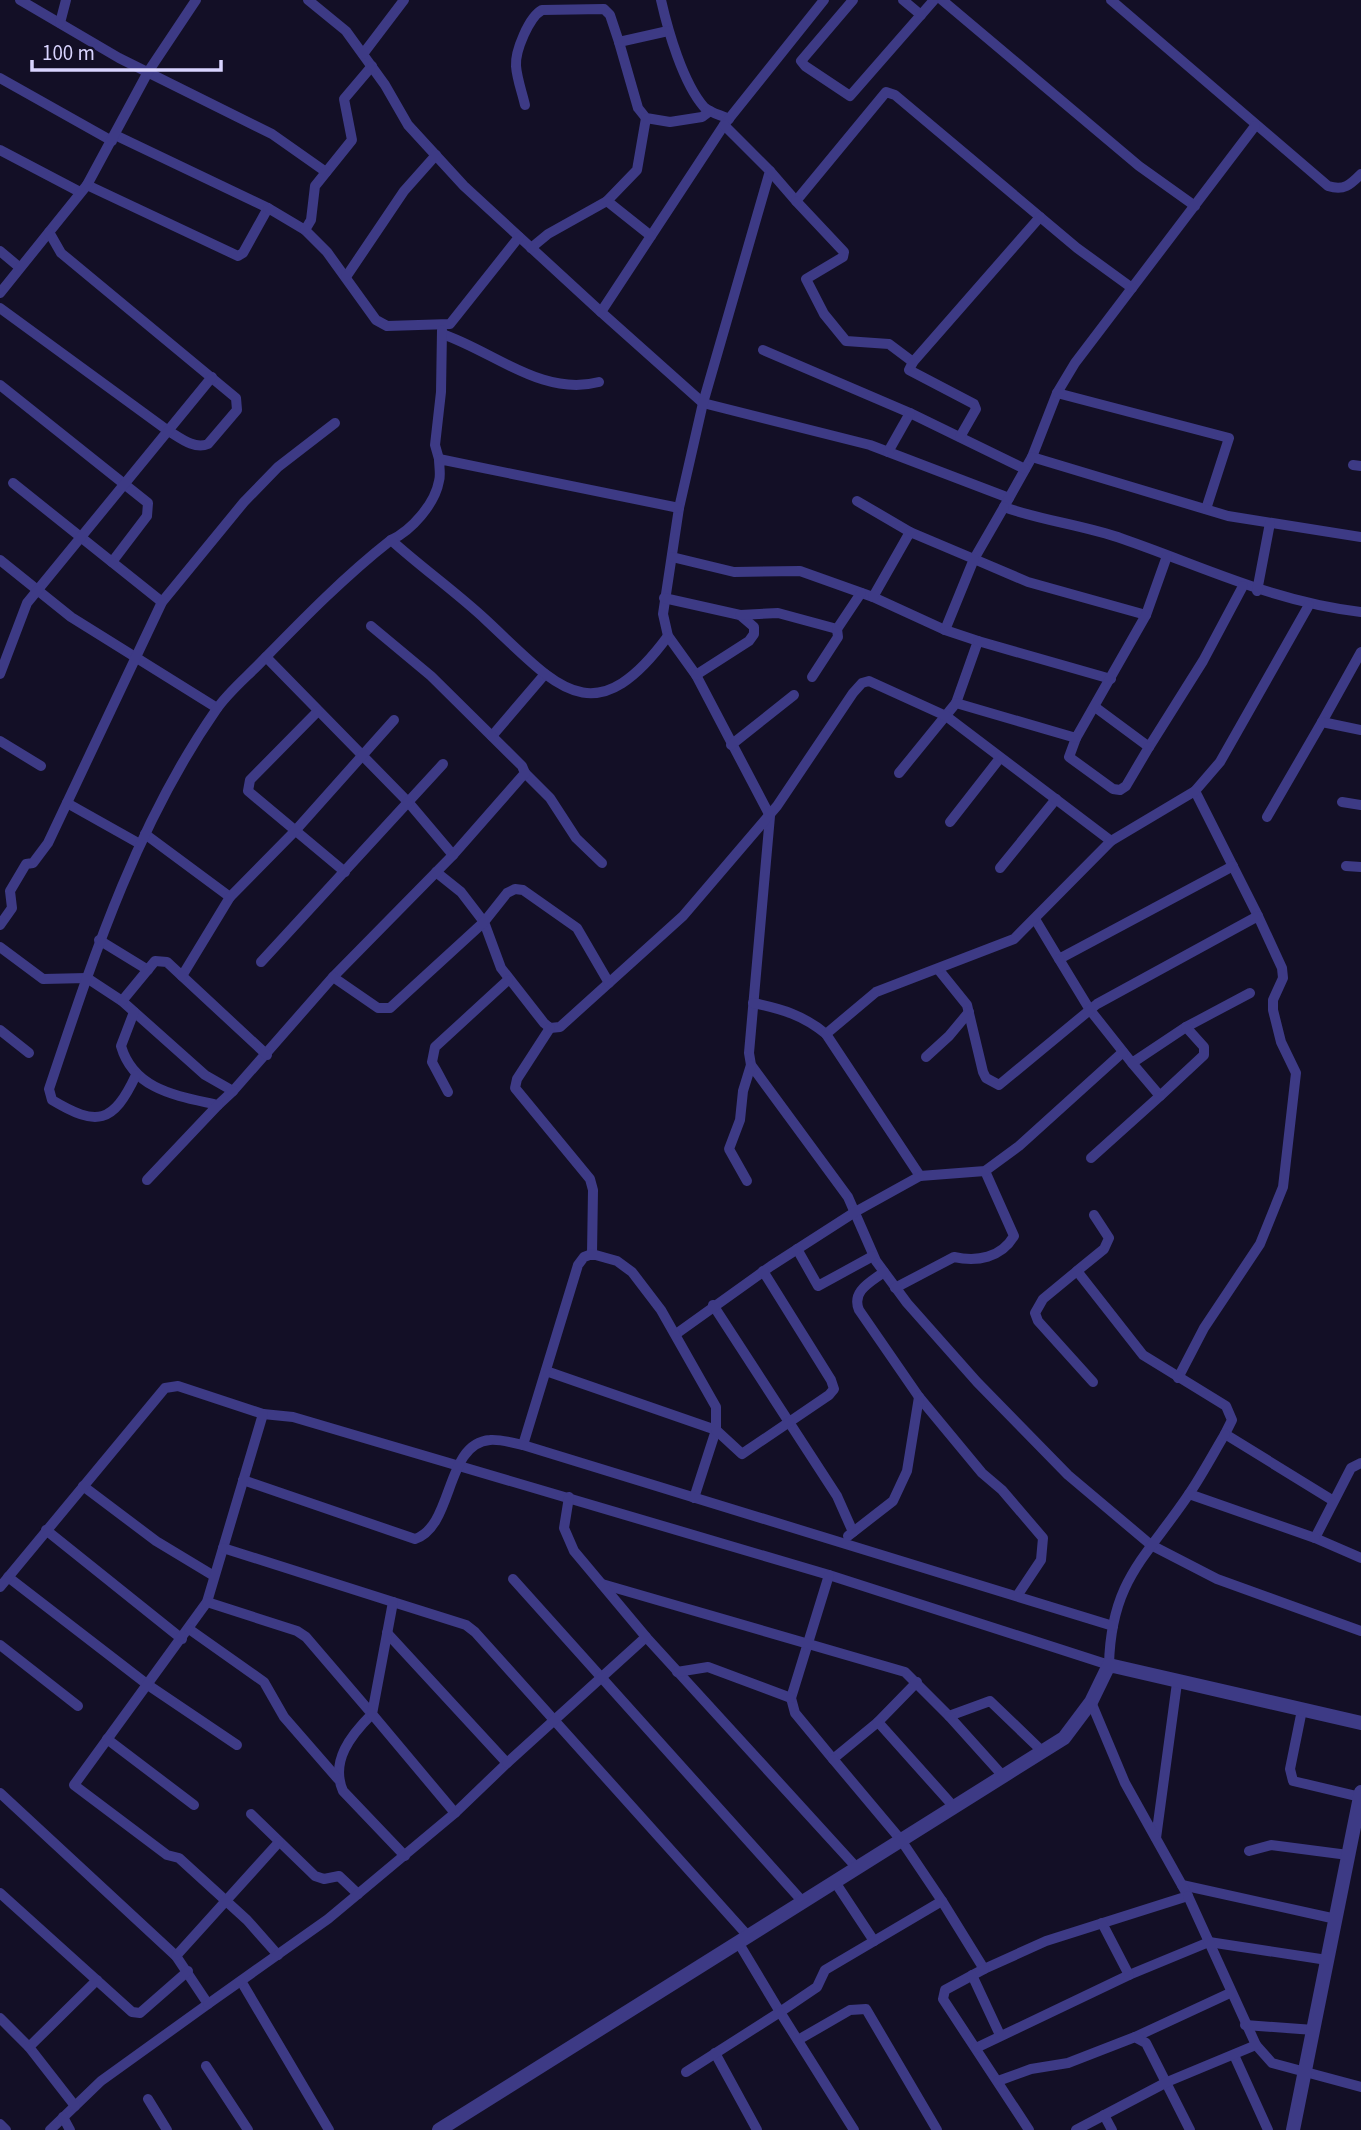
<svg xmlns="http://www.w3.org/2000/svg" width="1361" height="2130" viewBox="0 0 1361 2130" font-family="'Source Sans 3',sans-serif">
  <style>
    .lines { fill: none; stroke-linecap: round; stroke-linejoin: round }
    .minor { stroke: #3d3a85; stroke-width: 10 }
    .tertiary { stroke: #3d3a85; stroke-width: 14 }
  </style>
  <rect width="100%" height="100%" fill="#130f26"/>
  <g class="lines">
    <g class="minor">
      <path d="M20,0L119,58L272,134L326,172"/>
      <path d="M308,0L346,31L385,85L408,125L464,186L601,312"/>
      <path d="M661,0C668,31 683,83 704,107C710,113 721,115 729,119"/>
      <path d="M824,0L724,125L601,312L703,403L870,445L1009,498"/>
      <path d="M853,0L801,61L805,66L850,96L934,0"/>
      <path d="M903,0L921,15"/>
      <path d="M942,0L1139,166L1195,206"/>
      <path d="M1111,0L1328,186C1344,191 1350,185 1361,174"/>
      <path d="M60,23L66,0"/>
      <path d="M619,42L638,108L646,118L670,122L702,117L710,111"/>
      <path d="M363,54L404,0"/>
      <path d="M0,78L112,141"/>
      <path d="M525,105C522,92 517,79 516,66C515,51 529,17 542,10L604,9L610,15L619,42L668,31"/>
      <path d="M724,125L770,171L703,403L679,508L663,614L668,636L696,675L770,816L749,1053L751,1065L848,1197L876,1261L907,1303L977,1382L1068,1475L1151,1545L1217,1579L1361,1631"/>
      <path d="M1255,126L1075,363L1057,393L1032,457L1004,507C1043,521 1084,525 1123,539C1204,567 1274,602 1361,612"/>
      <path d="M0,150L80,192"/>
      <path d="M770,171L796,201L886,92L895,95L1077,248L1132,288"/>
      <path d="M87,185L238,256L243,253L268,208L115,135"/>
      <path d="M607,201L637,170L646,118"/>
      <path d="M796,201L844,252L843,257L806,279L824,314L846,341L889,344L913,362"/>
      <path d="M268,208L305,230L327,252L376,320L387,326L450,324L519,237"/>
      <path d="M305,230L311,220L315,186L352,140L344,99L372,66"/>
      <path d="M531,248L548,234L607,201L651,236"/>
      <path d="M0,251L19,267"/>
      <path d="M346,277L404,191L436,155"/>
      <path d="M0,293L87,185L148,72L196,0"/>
      <path d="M0,308L167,430C179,437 194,450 208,444L237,410L236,398L61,253L49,232"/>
      <path d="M442,334C493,351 542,397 599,382"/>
      <path d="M763,350L910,413L1025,469"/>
      <path d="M0,385L148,503L147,516L112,562"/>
      <path d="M1057,393L1229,438L1206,509"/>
      <path d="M960,437L976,409L974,404L909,370L913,362L1040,217"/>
      <path d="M888,452L910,413"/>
      <path d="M1032,457L1228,516L1361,537"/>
      <path d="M439,459L435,445L441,392L442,330"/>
      <path d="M1353,465L1361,466"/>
      <path d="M13,483L162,602"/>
      <path d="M857,501L910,532"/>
      <path d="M1004,507L974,559L1028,582L1146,615"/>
      <path d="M391,540C411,531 435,504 439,481C441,475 439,466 439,459L679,508"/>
      <path d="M672,557L734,572L800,571L873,597L945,630"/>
      <path d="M0,560L71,617L217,708"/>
      <path d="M1257,591L1270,523"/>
      <path d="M873,597L910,532L974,559L945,630L978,641L956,703"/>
      <path d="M664,598L740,615L754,627V634L749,641L696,675"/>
      <path d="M740,615L778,613L837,629L861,593"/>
      <path d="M978,641L1111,679"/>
      <path d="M266,657L409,803L453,855"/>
      <path d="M0,674L27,603L212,377"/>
      <path d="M812,677L838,637L837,629"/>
      <path d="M1095,707L1149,747L1203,661L1243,586"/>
      <path d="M318,711L250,780L248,791L345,872"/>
      <path d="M1322,722L1361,652"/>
      <path d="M492,736L545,674"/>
      <path d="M1076,738L1069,757L1113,789L1120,790L1126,786L1149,747"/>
      <path d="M0,741L41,766"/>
      <path d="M731,745L794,695"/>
      <path d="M525,773L550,798L576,838L602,863"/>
      <path d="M899,773L956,703L1076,738L1146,615L1167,556"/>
      <path d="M1195,791L1258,916"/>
      <path d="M1342,802L1361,805"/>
      <path d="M67,803L140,844"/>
      <path d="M1267,817L1322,722L1361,730"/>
      <path d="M950,822L1000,758"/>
      <path d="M145,834L230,897"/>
      <path d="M1346,866L1361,867"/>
      <path d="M1000,868L1056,799"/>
      <path d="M436,872L461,892L484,922L501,968L544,1023L550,1028L560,1027L683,916L777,806L853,693L862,683L869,681L946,716L1111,841"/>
      <path d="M1035,919L1059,959L1233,866"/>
      <path d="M0,925L12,908L10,891L26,864L33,863L48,843L162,602L244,502L278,467L335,423"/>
      <path d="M99,940L148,970"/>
      <path d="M0,947L43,979L87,978L122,1001L205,1075L233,1091L333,977L453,855L525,773L522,766L431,676L371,626"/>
      <path d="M1059,959L1090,1010L1132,1063L1186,1027L1250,993"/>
      <path d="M261,962L443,764"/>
      <path d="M938,969L967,1005L983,1072L986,1078L999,1085L1097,1004L1258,916L1282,968L1283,978L1273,1000V1010L1281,1042L1296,1073L1283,1187L1260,1244L1204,1328L1178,1378"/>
      <path d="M182,976L267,1055"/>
      <path d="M333,977L378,1008H390L484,922L507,893L515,889L523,890L577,928L609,983"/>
      <path d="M122,1001L155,961L167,962L182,976L230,897L295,831L394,720"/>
      <path d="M753,1003C782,1009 803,1015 826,1034"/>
      <path d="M134,1012L121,1046C134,1091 179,1096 218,1105L233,1091"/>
      <path d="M550,1028L517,1079L515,1088L590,1179L593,1190L592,1254"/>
      <path d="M0,1030L29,1053"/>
      <path d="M926,1057L949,1036L969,1012"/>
      <path d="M1132,1063L1160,1096L1204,1055V1047L1186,1027"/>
      <path d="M136,1075C113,1124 97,1127 52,1100L49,1089C93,958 136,825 216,710C228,692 248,676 263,660C304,618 345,576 391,540C422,568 456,592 486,620C556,685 593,738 668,636"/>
      <path d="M448,1092L432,1062L435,1047L508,980"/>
      <path d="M1091,1158L1160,1096"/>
      <path d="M920,1176L826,1034L876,992L1014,939L1111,841L1195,791L1220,762L1309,605"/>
      <path d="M147,1180L218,1105"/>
      <path d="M747,1181L729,1149L740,1120L743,1091L751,1065"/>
      <path d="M1094,1215L1109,1238L1104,1249L1077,1271L1143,1355L1226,1406L1232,1420L1225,1434L1332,1500"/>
      <path d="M797,1249L818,1286L873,1256"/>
      <path d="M1077,1271L1043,1299L1035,1313L1038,1321L1093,1382"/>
      <path d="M884,1272C871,1282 851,1291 859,1310L919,1397L982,1473L1002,1490L1043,1538L1041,1560L1017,1596"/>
      <path d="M895,1288L954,1257C977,1262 1001,1258 1014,1236L985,1171"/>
      <path d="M713,1305L837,1496L853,1532"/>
      <path d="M676,1334L771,1266L855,1212L920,1176L985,1171L1019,1146L1123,1052"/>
      <path d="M546,1371L716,1430L694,1498"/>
      <path d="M263,1414L293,1417L829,1575L1109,1665C1111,1580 1146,1558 1189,1494C1202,1475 1213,1454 1225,1434"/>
      <path d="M523,1445L578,1265L584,1257L592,1254L617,1261L632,1272L661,1310L716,1407V1430L742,1454L829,1395L834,1389L831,1380L763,1271"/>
      <path d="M1361,1463L1351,1468L1315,1538L1361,1558"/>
      <path d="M243,1480L415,1539C454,1526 445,1443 490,1440C500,1439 513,1443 523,1445L1113,1626"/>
      <path d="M83,1486L156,1541L214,1576"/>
      <path d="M1189,1494L1315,1538"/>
      <path d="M46,1530L182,1639"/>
      <path d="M848,1536L893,1501L907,1471L919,1397"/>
      <path d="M829,1575L791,1698L795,1713L833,1759L878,1722"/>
      <path d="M8,1577L148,1685L237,1745"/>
      <path d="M513,1579L803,1902"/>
      <path d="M602,1584L905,1672L949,1716L990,1701L1042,1751"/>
      <path d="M0,1587L165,1388L178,1386L263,1414L207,1602L74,1785L167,1855L179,1858L247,1920L278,1955"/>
      <path d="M207,1602L297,1631L306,1637L372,1714C351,1735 330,1761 343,1791L405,1856"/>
      <path d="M393,1602L466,1625L475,1632L748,1936"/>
      <path d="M189,1629L264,1682L284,1717L338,1779"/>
      <path d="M387,1633L507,1763L455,1813"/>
      <path d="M646,1637L857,1868"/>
      <path d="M0,1645L78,1706"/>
      <path d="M677,1672L708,1667L791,1698"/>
      <path d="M917,1682L878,1722L954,1807"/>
      <path d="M1302,1710L1290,1769L1293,1781L1360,1797"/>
      <path d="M949,1716L1003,1776"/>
      <path d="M107,1739L194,1805"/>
      <path d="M507,1763L646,1637L574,1551L564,1528L569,1497"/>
      <path d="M0,1793L176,1956L208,2004L101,2081L50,2130"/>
      <path d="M251,1814L315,1876L324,1879L339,1876L358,1894"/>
      <path d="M1156,1838L1177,1683"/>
      <path d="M1249,1851L1271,1845L1348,1855"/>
      <path d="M835,1882L874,1941"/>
      <path d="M1182,1885L1336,1919"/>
      <path d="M0,1893L132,2012L140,2013L188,1971"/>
      <path d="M942,1901L984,1969L1046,1941L1188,1896L1125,1783L1091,1702"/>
      <path d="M738,1942L780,2012L817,1987L825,1970L942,1901L901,1840L833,1759"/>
      <path d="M176,1956L279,1842"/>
      <path d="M984,1969L945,1990L943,1999L1029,2130"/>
      <path d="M972,1975L1000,2035"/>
      <path d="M1129,1975L1209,1942L1327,1960"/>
      <path d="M241,1981L329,2130"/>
      <path d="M208,2004L328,1919L455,1813L372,1714L393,1602L223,1548"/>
      <path d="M0,2018L29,2047L75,2106"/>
      <path d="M1245,2025L1314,2030"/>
      <path d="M1135,2037L1230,1993"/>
      <path d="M798,2040L850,2010L866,2009L937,2130"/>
      <path d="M1256,2045L1272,2063L1361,2087"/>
      <path d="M29,2047L97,1980"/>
      <path d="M976,2048L1129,1975L1102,1923"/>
      <path d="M715,2053L757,2130"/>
      <path d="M1234,2055L1268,2130"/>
      <path d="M206,2066L248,2130"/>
      <path d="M686,2072L780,2012L854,2130"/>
      <path d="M998,2081L1031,2069L1068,2063L1135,2037L1146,2043L1190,2130"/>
      <path d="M148,2099L167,2130"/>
      <path d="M1104,2115L1112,2130"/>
      <path d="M63,2117L70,2130"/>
      <path d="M0,2124L6,2130"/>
      <path d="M1076,2130L1167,2082L1256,2045L1188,1896"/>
    </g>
    <g class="tertiary">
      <path d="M439,2130L1064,1738L1091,1702L1109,1665L1361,1723"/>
      <path d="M1293,2130L1361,1792"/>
    </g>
  </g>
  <path d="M32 60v10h189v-10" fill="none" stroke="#d9d4ff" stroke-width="3.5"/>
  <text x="42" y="60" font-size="21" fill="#d9d4ff" stroke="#130f26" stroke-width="5" paint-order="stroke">100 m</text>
</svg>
